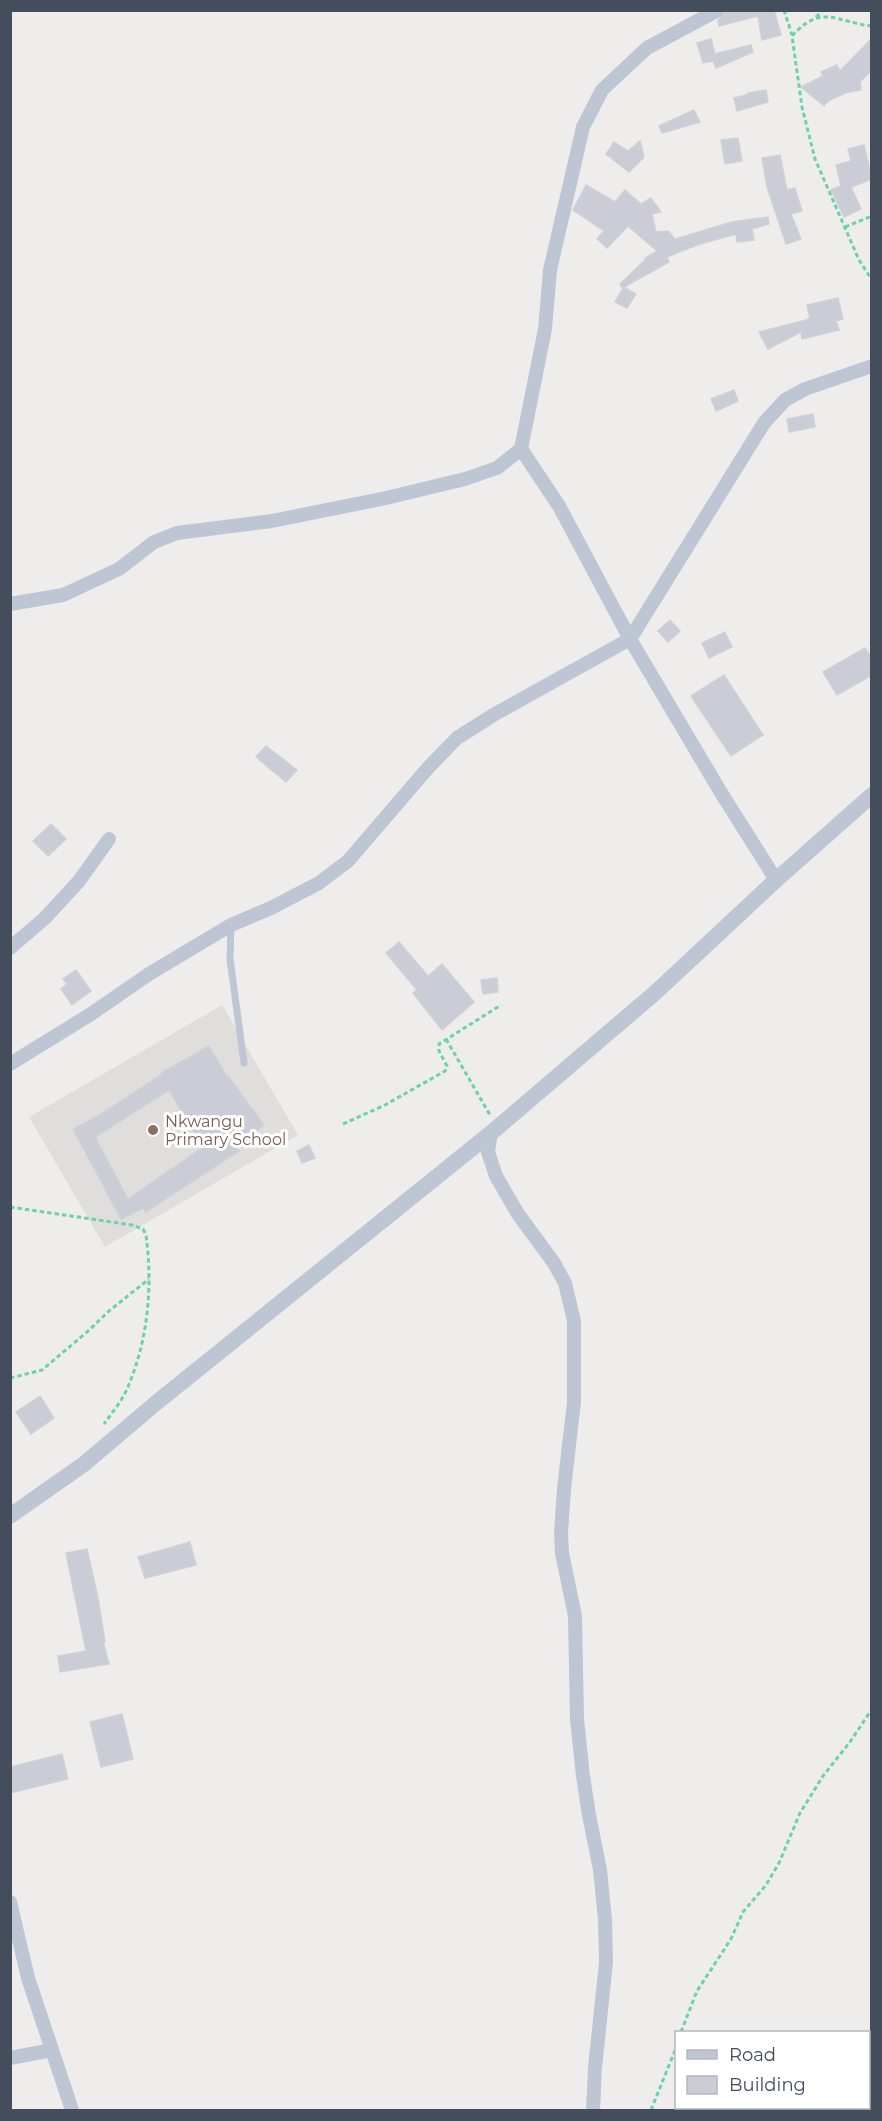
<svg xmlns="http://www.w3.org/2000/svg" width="882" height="2121" viewBox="0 0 882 2121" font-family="Montserrat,sans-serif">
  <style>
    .education { fill: #e0dddd }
    .building { fill: #cacdd5; stroke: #cfd1d8; stroke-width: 1.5; fill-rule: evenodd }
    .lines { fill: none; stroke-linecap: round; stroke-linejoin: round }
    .path { stroke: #6bd2ac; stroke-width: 3; stroke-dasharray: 4.5 3; stroke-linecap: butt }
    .service { stroke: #bec6d3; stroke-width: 7 }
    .minor { stroke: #bec6d3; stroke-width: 14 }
    .tertiary { stroke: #bec6d3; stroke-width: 16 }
    .education-dot { fill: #8d6e63; stroke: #fff; stroke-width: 2 }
    .labels { text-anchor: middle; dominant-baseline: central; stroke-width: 6; stroke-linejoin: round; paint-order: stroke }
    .education-label { font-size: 16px; fill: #785e54; stroke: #fff; text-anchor: start }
  </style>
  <rect width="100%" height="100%" fill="#efecec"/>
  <path class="education" d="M222,1005L298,1135L105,1247L29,1117Z"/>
  <g class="building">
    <path d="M729,10H774L781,35L762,40L758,16L719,26L718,20Z"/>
    <path d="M872,38V70L860,82L861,90L845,93L828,101L824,106L801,87L823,76L821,72L837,65L840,71Z"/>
    <path d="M711,39L715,54L751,45L753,52L716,68L713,61L703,63L697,43Z"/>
    <path d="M766,90L768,102L737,111L734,98L749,94L748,93Z"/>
    <path d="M694,110L700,122L662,133L659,126Z"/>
    <path d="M738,138L742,161L725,164L721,140Z"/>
    <path d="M640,141L644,157L629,172L606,154L614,142L628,151Z"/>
    <path d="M864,145L872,179L851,187L861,209L844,217L831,190L841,186L836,165L851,161L848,149Z"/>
    <path d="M780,155L787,190L795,188L802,211L791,214L801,239L786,244L767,187L762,158Z"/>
    <path d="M586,185L615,202L625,190L641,204L651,198L661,212L652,214L656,232L668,231L675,239L732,222L768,217L769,224L752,229L754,240L737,242L736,234L700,244L667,257L669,262L624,287L636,294L627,308L615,302L624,287L622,288L620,284L646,259L645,258L657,251L628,226L607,248L597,239L604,231L573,210Z"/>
    <path d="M838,298L843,319L836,321L839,330L802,339L801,332L768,349L759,332L806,320L810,318L807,305Z"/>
    <path d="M734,390L738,401L716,411L711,399Z"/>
    <path d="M813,414L815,427L789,432L787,419Z"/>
    <path d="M670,620L680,631L668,642L658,631Z"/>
    <path d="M725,632L732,647L709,658L702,643Z"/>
    <path d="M865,648L872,658V675L837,695L823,672Z"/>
    <path d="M724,675L763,735L731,756L691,696Z"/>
    <path d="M266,746L297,770L286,782L256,757Z"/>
    <path d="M51,824L66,839L48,856L33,841Z"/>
    <path d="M399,942L428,976L442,964L474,1002L442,1030L413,993L417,990L386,953Z"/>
    <path d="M76,970L91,991L72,1005L61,989L67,984L63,979Z"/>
    <path d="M497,978L498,992L483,994L481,980Z"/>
    <path d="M209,1046L227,1077L228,1076L264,1125L236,1147L239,1151L146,1212L143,1208L121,1219L73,1129L98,1116L161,1075V1073ZM169,1090L203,1147L128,1199L95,1137Z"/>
    <path d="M309,1145L315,1158L302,1163L297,1151Z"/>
    <path d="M40,1396L54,1418L31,1434L16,1412Z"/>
    <path d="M190,1542L196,1565L145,1578L138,1557Z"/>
    <path d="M87,1549L98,1598L105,1642H103L109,1664L60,1672L58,1656L86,1651L66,1553Z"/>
    <path d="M122,1714L133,1759L101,1767L90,1722Z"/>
    <path d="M62,1754L68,1779L10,1793V1767Z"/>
  </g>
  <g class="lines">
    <g class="path">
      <path d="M784,10L792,35"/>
      <path d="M816,17L823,10"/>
      <path d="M872,26C835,22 822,3 792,36L802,107L815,159L859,260L872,280"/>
      <path d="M845,227L872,216"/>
      <path d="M446,1039L490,1115"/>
      <path d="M343,1124L385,1105L445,1071L447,1066L439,1051V1044L501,1005"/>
      <path d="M10,1207L132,1225L143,1229L146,1235C153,1287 148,1341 127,1389C121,1402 112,1413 104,1424"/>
      <path d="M10,1378L42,1370L87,1332L109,1311L149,1279"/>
      <path d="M681,2032L697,1991L731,1939L743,1912L766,1885L779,1863L800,1813L823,1776L850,1742L872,1709"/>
      <path d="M651,2110L676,2048"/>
    </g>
    <path class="service" d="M231,925L230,959L244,1063"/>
    <g class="minor">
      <path d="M718,10L647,48L602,90L583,127L550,270L545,329L521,449L559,506L630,639L720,791L776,880"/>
      <path d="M10,604L63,595L119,569L154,542L177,533L272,521L386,498L465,479L497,468L521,449"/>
      <path d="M10,948L45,918L79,881L109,839"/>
      <path d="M10,1064L91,1014L149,974L231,925L271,908L319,883L348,861L427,769L457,738L495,714L630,639L764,423L785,400L805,389L872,366"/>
      <path d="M491,1133L488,1152L496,1176L518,1214L554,1263L565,1283L574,1321V1402L564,1489L561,1533L562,1553L575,1616L577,1719L583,1776L589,1815L600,1870L605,1919L606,1962L595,2068L593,2110"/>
      <path d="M10,1902L28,1978L72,2110"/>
      <path d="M10,2058L52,2050"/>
    </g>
    <path class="tertiary" d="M10,1516L84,1464L156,1403L491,1133L656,992L776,880L872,795"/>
  </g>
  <circle class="education-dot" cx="153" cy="1130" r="6"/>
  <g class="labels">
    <g class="education-label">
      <text x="165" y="1121">Nkwangu<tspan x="165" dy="18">Primary School</tspan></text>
    </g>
  </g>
  <rect width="882" height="2121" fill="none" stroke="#434d5b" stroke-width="24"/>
  <rect x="675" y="2031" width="195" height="78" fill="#ffffff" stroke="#b4b8bd" stroke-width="1.5"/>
  <rect x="687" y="2050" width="30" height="9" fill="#bec6d3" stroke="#b4b8bd" stroke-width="1.5"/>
  <text x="729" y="2061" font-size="18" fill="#434d5b">Road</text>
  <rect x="687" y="2076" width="30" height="18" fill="#cacdd5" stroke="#b4b8bd" stroke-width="1.5"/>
  <text x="729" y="2091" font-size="18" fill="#434d5b">Building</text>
</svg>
